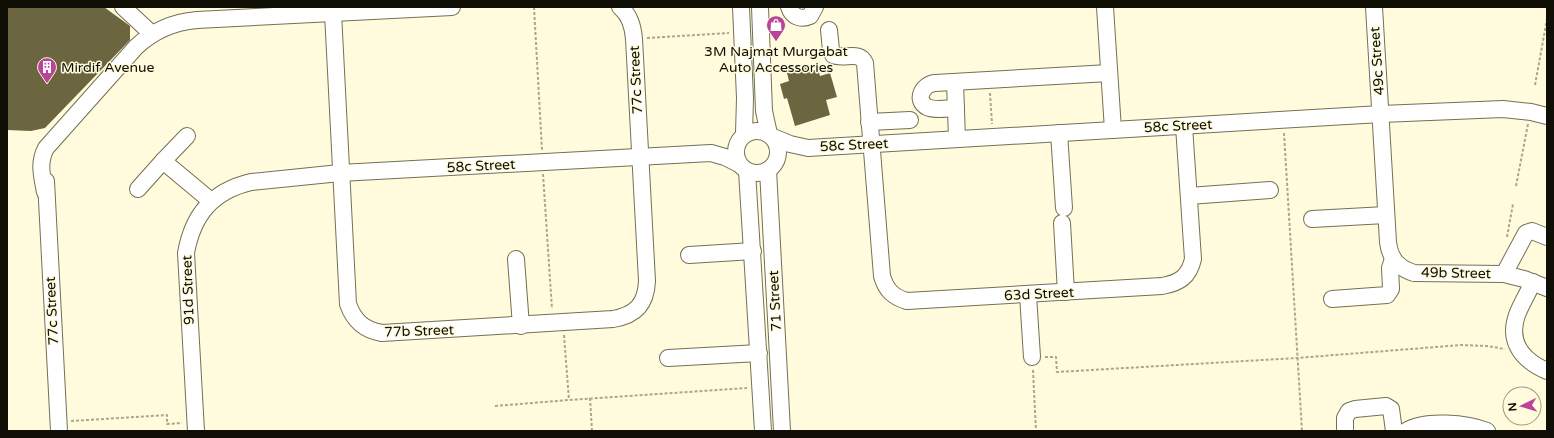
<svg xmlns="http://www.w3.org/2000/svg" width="1554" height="438" viewBox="0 0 1554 438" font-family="'Varela Round',sans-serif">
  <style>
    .building { fill: #6b663f }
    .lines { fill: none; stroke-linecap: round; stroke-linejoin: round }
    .minor-casing { stroke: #737054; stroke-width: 18 }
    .path { stroke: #aaa78f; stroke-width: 2; stroke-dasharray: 3 2; stroke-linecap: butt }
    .minor { stroke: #fff; stroke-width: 16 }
    .labels { text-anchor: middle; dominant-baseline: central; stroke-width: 3; stroke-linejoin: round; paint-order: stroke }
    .poi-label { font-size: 14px; fill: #100f05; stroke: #fffbdc }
    .street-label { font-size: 14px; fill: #100f05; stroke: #fffbdc }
  </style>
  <rect width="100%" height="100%" fill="#fffbdc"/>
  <g class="building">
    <path d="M7,7H104L130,26V40L45,128L31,131L7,130Z"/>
    <path d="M807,67L809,72L818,69L820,76L830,73L837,97L826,100L830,115L795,126L787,98L784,99L780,84L789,81L787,73Z"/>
  </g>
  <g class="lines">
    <defs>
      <g id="minor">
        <path d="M123,7L152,34"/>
        <path d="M741,7L745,98L744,134"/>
        <path d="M760,7L764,111L769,134"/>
        <path d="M789,7C792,17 801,20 810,16L815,7"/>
        <path d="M1105,7L1113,130"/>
        <path d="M1374,7L1388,242C1390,259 1398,268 1414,273L1504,274L1524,279L1547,288"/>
        <path d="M333,13L348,304C354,321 364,330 382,333L613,319C636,315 646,304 647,281L634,39C633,26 630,15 620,7"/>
        <path d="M829,30L831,50L833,55C844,60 859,50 865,63L882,276C886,290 893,297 907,301L1162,286C1179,283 1189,277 1193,259L1184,126"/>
        <path d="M955,82L957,139"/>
        <path d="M956,108C948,108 935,111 927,107C914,100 923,84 935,83L1109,73"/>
        <path d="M869,122L910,120"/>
        <circle cx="757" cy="152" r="21"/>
        <path d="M1059,133L1064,208"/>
        <path d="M187,136L163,161L211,201"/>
        <path d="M773,137L790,144L808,148L1381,114L1503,109L1531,112L1547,116"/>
        <path d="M768,170L782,431"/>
        <path d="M747,171L763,431"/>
        <path d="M46,181L59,431"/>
        <path d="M138,189L163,161"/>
        <path d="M45,192C42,176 38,163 46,148L136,47C154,30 173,22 197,20L452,7"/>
        <path d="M1189,196L1270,190"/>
        <path d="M1312,219L1386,215"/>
        <path d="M1062,223L1066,292"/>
        <path d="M689,255L753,251"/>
        <path d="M516,259L521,326"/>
        <path d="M1504,274L1526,233L1532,231L1547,237"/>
        <path d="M1533,282C1528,293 1521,304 1517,315C1507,343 1524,361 1547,371"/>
        <path d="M1028,295L1032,357"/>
        <path d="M1332,299L1387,295L1391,289L1390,268L1393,259"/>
        <path d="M668,358L759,353"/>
        <path d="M196,431L186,253C193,214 213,191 251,182L340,173L711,153L725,157L739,164"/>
        <path d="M1345,431V418L1349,411L1355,409L1386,406L1391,409L1394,431"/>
        <path d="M1406,431C1425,419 1467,423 1487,431"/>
      </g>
    </defs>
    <use href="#minor" class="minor-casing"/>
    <g class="path">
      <path d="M534,7L542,150"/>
      <path d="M647,38L729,33"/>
      <path d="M1535,85L1547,19"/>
      <path d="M990,93L992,124"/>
      <path d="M1284,133L1302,431"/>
      <path d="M543,174L552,309"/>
      <path d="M1516,186L1528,124"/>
      <path d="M1507,237L1513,204"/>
      <path d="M564,335L569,400"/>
      <path d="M1045,357H1056L1057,372L1297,358L1461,345L1487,346L1505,349"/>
      <path d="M1033,370L1036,431"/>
      <path d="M590,398L592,431"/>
      <path d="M495,406L569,400L747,388"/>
      <path d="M71,421L167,415V424L182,423"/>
    </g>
    <use href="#minor" class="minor"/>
  </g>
  <defs>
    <symbol id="shop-pin" viewBox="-11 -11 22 30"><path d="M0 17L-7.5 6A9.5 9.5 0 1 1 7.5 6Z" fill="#bb449b" stroke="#fffbdc"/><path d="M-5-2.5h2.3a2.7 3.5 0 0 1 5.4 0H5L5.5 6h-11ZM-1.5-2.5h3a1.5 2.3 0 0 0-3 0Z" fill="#fff"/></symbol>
    <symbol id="building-pin" viewBox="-11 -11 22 30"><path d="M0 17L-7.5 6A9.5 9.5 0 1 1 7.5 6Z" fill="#bb449b" stroke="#fffbdc"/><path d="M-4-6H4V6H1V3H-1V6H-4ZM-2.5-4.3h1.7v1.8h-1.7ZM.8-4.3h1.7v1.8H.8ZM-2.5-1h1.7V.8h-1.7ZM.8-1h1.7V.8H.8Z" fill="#fff"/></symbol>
  </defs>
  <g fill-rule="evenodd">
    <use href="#shop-pin" x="765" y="14" width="22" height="30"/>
    <use href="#building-pin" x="36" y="56" width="22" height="30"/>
  </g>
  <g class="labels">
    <g class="poi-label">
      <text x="776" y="51">3M Najmat Murgabat<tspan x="776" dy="16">Auto Accessories</tspan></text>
      <text x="61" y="67" text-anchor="start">Mirdif Avenue</text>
    </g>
    <g class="street-label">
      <text transform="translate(1377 61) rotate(-94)">49c Street</text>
      <text transform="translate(636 80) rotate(-93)">77c Street</text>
      <text transform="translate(1178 126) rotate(-3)">58c Street</text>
      <text transform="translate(854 145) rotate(-3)">58c Street</text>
      <text transform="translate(481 166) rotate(-3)">58c Street</text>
      <text transform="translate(1456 273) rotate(1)">49b Street</text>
      <text transform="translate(188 290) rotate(-92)">91d Street</text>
      <text transform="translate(1039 294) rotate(-3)">63d Street</text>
      <text transform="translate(775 301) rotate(-93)">71 Street</text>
      <text transform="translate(52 311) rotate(-93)">77c Street</text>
      <text transform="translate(419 331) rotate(-2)">77b Street</text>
    </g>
  </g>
  <rect width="1554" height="438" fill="none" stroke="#100f05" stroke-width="16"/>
  <g transform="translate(1522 406) rotate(265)"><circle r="19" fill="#fffbdc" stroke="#9f9d86"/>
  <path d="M0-3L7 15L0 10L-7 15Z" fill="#bb449b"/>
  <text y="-6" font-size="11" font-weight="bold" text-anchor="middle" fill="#100f05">N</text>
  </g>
</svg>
